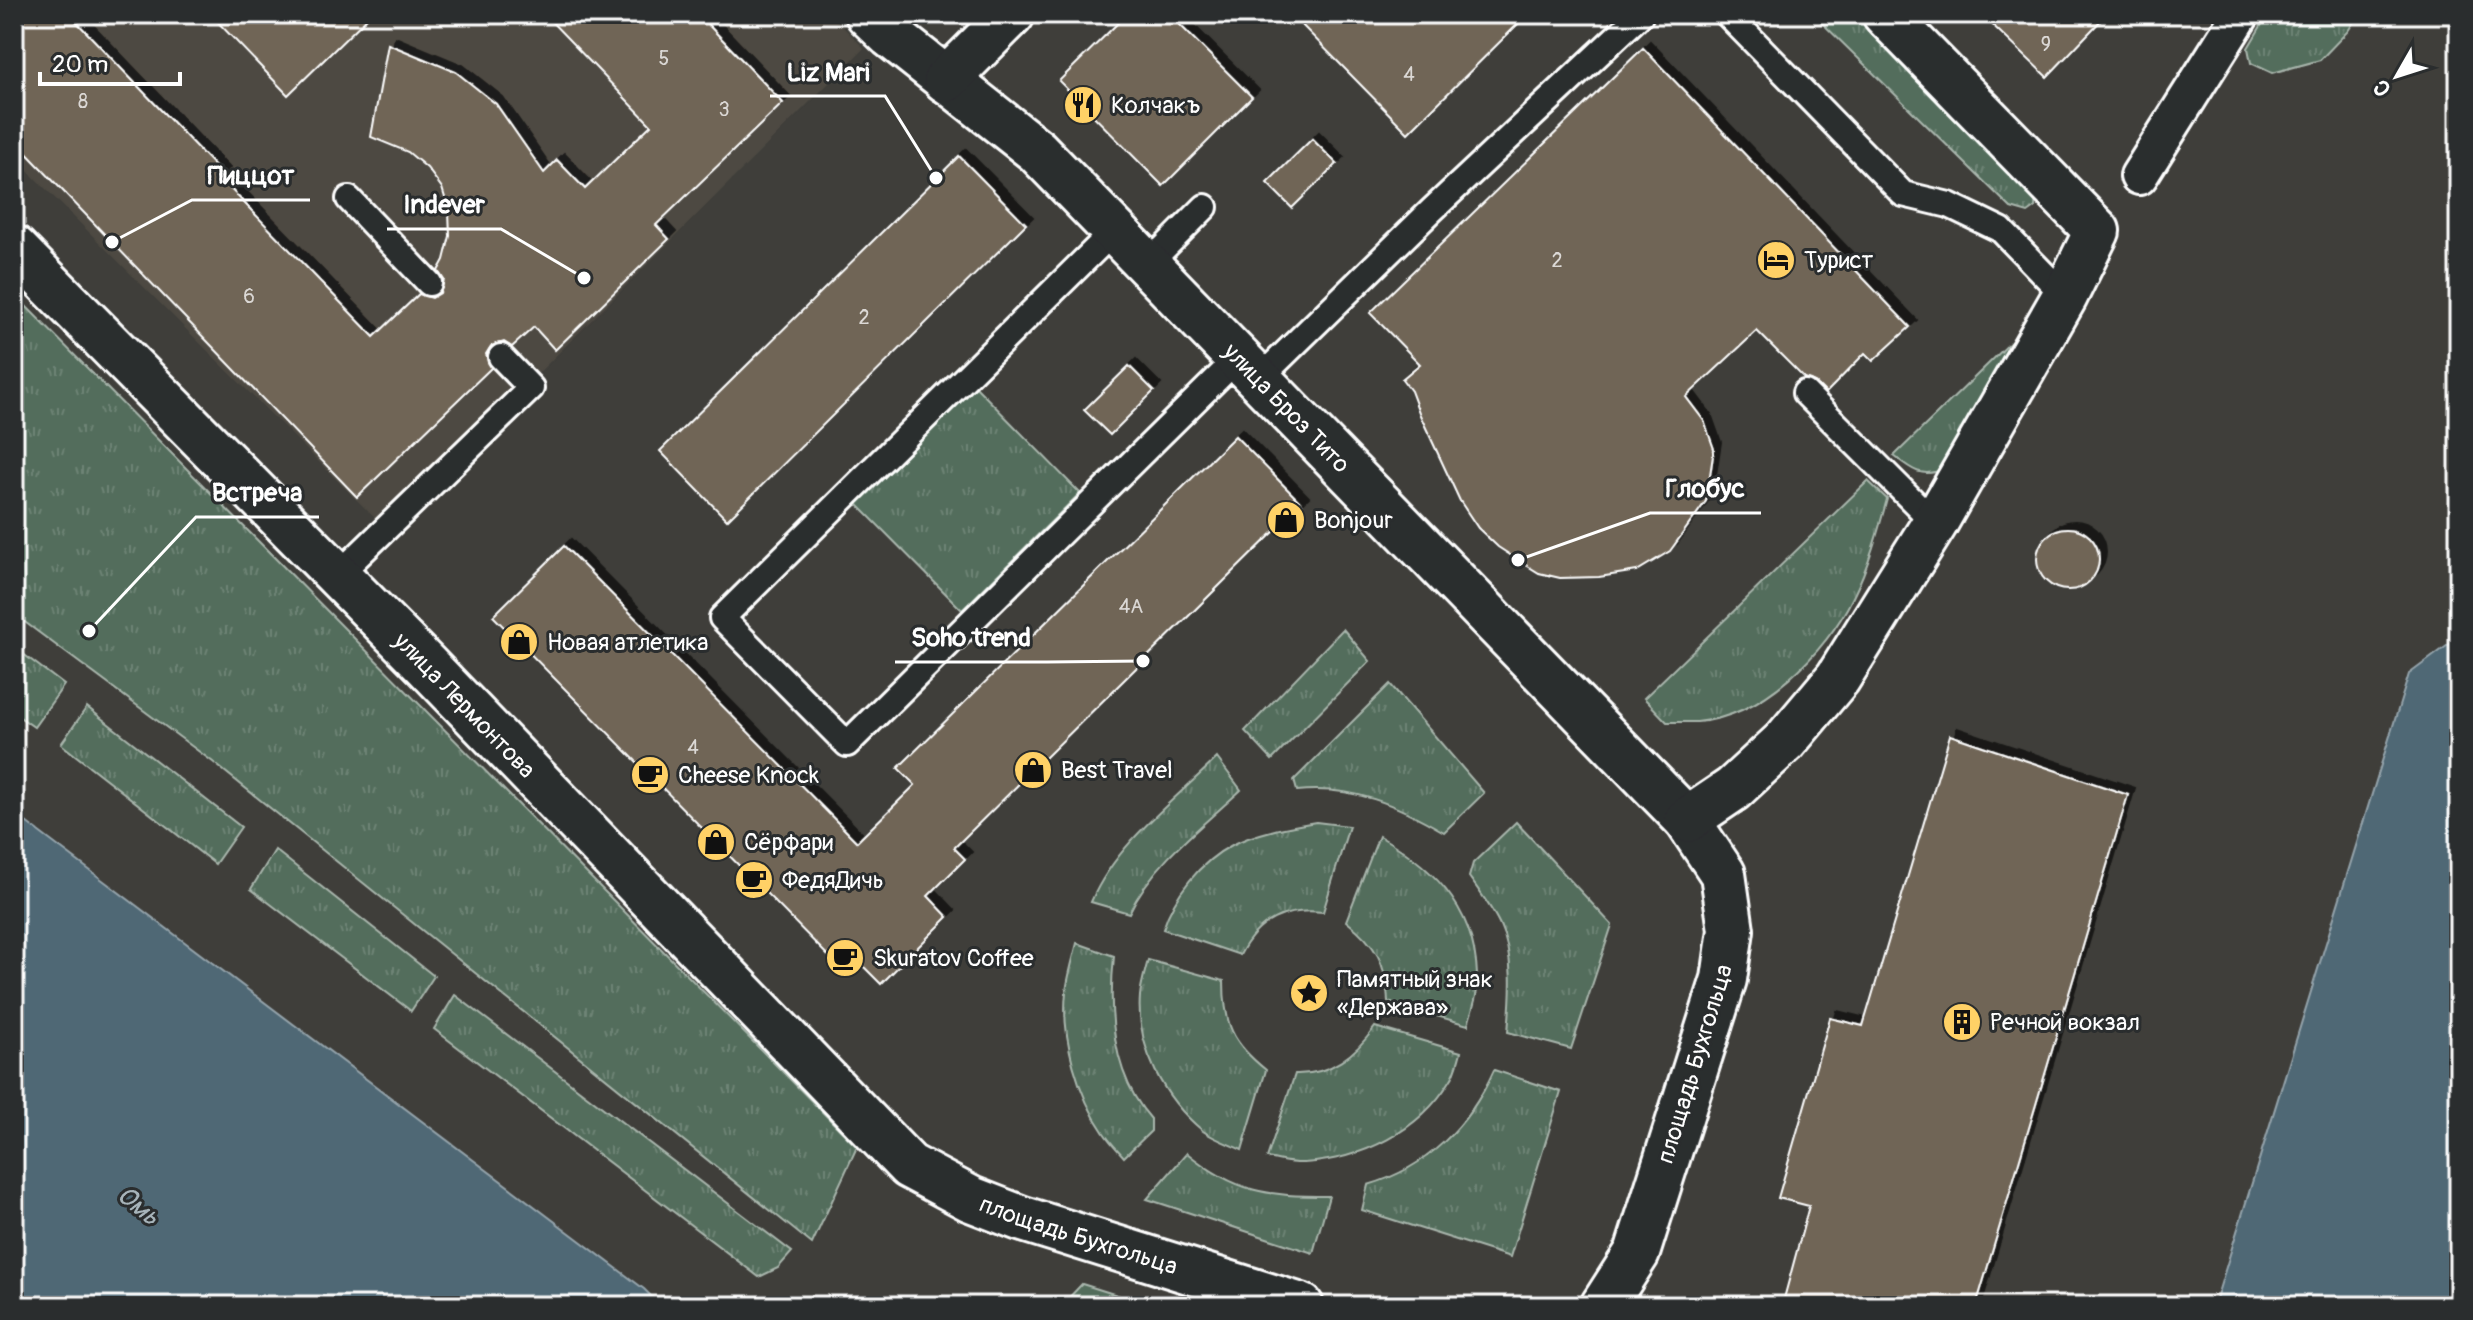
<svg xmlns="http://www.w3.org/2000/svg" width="2473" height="1320" viewBox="0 0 2473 1320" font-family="Pangolin,sans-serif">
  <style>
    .built { fill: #4e4a43 }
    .grass { fill: url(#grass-tufts); stroke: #a9b6ad; stroke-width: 2 }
    .water { fill: #4f6874; stroke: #95a4ac; stroke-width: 2 }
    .building { fill: #706557; stroke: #fff; stroke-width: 2; filter: url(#shadow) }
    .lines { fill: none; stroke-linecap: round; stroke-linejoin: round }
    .service-casing { stroke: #fff; stroke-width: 30 }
    .pedestrian-casing { stroke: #fff; stroke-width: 42 }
    .minor-casing { stroke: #fff; stroke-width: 50 }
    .service { stroke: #2a2d2e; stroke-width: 24 }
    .pedestrian { stroke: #2a2d2e; stroke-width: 36 }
    .minor { stroke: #2a2d2e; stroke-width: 44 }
    .labels { text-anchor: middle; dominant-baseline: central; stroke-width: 6; stroke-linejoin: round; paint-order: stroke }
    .number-label { font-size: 20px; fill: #dbd8d5 }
    .poi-label { font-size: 24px; fill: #fff; stroke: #2a2d2e; text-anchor: start }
    .street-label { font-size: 24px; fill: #fff; stroke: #2a2d2e }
    .water-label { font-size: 26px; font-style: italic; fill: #a7b4ba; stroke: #2a2d2e }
    .leader { fill: none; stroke: #fff; stroke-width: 3 }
    .callout-dot { fill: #fff; stroke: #2a2d2e; stroke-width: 3 }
    .callout-label { font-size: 26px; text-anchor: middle; font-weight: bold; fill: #fff; stroke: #2a2d2e; stroke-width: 6; stroke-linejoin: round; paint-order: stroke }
  </style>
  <defs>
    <pattern id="grass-tufts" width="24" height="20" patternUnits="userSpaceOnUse" patternTransform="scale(2)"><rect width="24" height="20" fill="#536d5b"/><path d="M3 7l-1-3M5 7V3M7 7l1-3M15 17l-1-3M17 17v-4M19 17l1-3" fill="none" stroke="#6d8374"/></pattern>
    <filter id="shadow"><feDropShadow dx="7" dy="-7" stdDeviation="0" flood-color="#0009"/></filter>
  </defs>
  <rect width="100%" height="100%" fill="#3f3e3a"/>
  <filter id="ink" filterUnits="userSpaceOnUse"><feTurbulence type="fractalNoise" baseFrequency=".0125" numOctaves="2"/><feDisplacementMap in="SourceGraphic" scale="16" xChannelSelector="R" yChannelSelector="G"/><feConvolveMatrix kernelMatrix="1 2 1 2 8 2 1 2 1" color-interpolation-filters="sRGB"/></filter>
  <g filter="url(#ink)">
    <path class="built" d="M14,14H830L864,48L384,527L14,157Z"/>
    <g class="grass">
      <path d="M1813,14H1865L2036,193L2035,208L2028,213L2011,208Z"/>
      <path d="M2268,14H2359L2348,31L2320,60L2272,73L2251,63L2248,48Z"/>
      <path d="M14,294L857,1147L812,1244L213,762L14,614Z"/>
      <path d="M2020,333L1945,469C1922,478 1913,471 1894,456Z"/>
      <path d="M974,385L1080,493L962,610L855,502Z"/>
      <path d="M1868,481L1887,499C1878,532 1869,565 1853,597C1826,653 1762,717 1697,722C1687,722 1677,722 1667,722L1644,698Z"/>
      <path d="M1343,629L1370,661L1272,760L1245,731Z"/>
      <path d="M14,647L64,685L34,727L14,713Z"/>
      <path d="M1390,684L1484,793L1444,832C1398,805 1352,785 1297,791L1294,780Z"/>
      <path d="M87,707L241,827L215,864L61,744Z"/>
      <path d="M1217,758L1241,790C1201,827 1153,863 1129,913L1091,902C1116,844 1172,802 1217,758Z"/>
      <path d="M1316,822L1349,826L1323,912C1285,908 1258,920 1240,955L1163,929C1174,895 1200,862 1232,845C1257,832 1289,827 1316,822Z"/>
      <path d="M1516,822L1612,925L1571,1049L1508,1032C1511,997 1515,957 1500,925C1492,908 1480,892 1469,877L1473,863Z"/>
      <path d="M1379,836C1439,870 1480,915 1477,989C1476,1001 1471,1013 1468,1025L1388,1002C1386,963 1377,945 1346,921Z"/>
      <path d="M275,850L434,976L411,1011L251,889Z"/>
      <path d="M1077,943L1114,956C1108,1012 1112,1075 1151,1119V1131L1124,1157C1117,1149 1110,1142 1104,1133C1078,1096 1061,1037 1066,992C1068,976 1073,959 1077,943Z"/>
      <path d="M1148,960L1224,981C1224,1024 1232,1043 1266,1070L1242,1150C1229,1144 1214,1139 1203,1131C1164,1099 1136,1048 1140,996C1141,984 1145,972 1148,960Z"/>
      <path d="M455,995L792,1252L778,1268L759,1277L434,1029Z"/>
      <path d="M1375,1027L1461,1052C1458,1062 1456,1073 1450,1081C1419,1132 1362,1159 1304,1163C1292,1164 1279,1160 1267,1158L1295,1074C1331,1075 1355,1055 1375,1027Z"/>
      <path d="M1494,1070L1561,1092L1510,1257L1362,1210L1368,1185C1427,1168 1469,1126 1494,1070Z"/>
      <path d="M1187,1153C1236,1193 1267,1196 1329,1196L1313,1253L1147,1199Z"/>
      <path d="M1082,1284L1152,1306H1061Z"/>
    </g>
    <g class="water">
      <path d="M2459,637V1306H2214L2409,674Z"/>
      <path d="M14,813L644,1289L661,1306H14Z"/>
    </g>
    <g class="building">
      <path d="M14,14H69L223,175L219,177L374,337L419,294L432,298L440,293L444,280L438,271L444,260L450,236L449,211L442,188L427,168L408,152L371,137L388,44L456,72L496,104L544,173L557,160L585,189L651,125L544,14H698L783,103L656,225L669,239L555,350L534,327L512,347L504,342L491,346L486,354L491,368L357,497L14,140Z"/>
      <path d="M210,14H371L288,95Z"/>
      <path d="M1127,14H1169L1252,97L1163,186L1059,81Z"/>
      <path d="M1291,14H1528L1408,133Z"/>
      <path d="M1981,14H2107L2047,77Z"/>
      <path d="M1643,48L1910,327L1873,361L1865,353L1826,393L1815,382L1804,378L1757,331L1686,397L1704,421L1714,449L1706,501L1670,551L1637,571L1599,577L1560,578L1539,573L1518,560L1498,547L1478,528L1460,501L1420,415L1411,391L1402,379L1420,364L1370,313Z"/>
      <path d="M1312,139L1337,164L1292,208L1267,183Z"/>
      <path d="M959,156L1026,224L727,520L660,451Z"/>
      <path d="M1129,366L1154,391L1110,435L1084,410Z"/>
      <path d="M1235,436L1302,504L954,848L965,859L928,896L948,917L881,984L856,959L843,971L493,616L564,546L857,842L915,785L898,768Z"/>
      <circle cx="2068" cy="559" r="31"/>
      <path d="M1950,735L2128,795L1976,1306H1782L1809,1206L1778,1198L1830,1018L1863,1026Z"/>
    </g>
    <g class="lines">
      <defs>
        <g id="service">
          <path d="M1727,14L1903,194L1949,205L2001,230L2065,296"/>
          <path d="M349,199L429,283"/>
          <path d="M1114,231L722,618L847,744L1238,358"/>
          <path d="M1147,265L1205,207"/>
          <path d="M1259,379L1432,210L1641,14"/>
          <path d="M1805,393L1935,523"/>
          <path d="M337,576L531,388L501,357"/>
        </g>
        <path id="pedestrian" d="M2139,176L2241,14"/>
        <g id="minor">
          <path id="s1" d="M868,14L890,35L1037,151L1687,820L1723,874L1731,930L1724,979L1637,1253L1603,1306"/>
          <path d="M946,80L1012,14"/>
          <path id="s2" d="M14,248L425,664L909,1166L971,1199L1020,1218L1301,1306"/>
          <path d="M1687,820L1733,789L1785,741L1838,678L1935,523L2065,296L2097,231L1885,14"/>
        </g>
      </defs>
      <use href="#service" class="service-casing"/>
      <use href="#pedestrian" class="pedestrian-casing"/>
      <use href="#minor" class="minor-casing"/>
      <use href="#service" class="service"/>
      <use href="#pedestrian" class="pedestrian"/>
      <use href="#minor" class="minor"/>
    </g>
  </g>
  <defs>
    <symbol id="restaurant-disc" viewBox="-11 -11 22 22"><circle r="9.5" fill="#ffd166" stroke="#2a2d2e"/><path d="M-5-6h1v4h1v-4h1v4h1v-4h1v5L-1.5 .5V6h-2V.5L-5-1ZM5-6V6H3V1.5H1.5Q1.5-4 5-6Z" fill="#111"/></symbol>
    <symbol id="hotel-disc" viewBox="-11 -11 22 22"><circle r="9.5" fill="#ffd166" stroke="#2a2d2e"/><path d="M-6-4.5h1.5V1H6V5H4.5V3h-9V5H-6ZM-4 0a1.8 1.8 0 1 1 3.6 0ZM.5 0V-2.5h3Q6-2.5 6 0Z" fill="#111"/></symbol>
    <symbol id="shop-disc" viewBox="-11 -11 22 22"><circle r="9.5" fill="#ffd166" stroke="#2a2d2e"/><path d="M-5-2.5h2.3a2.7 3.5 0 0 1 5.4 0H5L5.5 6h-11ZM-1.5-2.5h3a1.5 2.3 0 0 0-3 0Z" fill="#111"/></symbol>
    <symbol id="cafe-disc" viewBox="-11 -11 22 22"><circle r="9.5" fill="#ffd166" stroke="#2a2d2e"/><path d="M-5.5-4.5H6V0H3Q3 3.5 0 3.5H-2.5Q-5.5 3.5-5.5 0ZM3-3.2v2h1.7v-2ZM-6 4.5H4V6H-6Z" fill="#111"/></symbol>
    <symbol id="sight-disc" viewBox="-11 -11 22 22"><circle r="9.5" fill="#ffd166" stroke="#2a2d2e"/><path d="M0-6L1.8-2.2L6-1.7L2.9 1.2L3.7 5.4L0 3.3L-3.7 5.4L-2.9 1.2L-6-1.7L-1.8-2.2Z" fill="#111"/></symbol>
    <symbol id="building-disc" viewBox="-11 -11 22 22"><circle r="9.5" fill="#ffd166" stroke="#2a2d2e"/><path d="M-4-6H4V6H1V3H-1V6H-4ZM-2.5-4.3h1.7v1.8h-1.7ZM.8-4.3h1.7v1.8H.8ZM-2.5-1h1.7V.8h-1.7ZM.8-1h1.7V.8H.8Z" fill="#111"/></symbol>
  </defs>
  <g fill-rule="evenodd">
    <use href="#restaurant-disc" x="1061" y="83" width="44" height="44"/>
    <use href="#hotel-disc" x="1754" y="238" width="44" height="44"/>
    <use href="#shop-disc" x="1264" y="498" width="44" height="44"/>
    <use href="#shop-disc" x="497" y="620" width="44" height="44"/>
    <use href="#shop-disc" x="1011" y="748" width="44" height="44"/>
    <use href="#cafe-disc" x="628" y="753" width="44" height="44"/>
    <use href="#shop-disc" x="694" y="820" width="44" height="44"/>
    <use href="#cafe-disc" x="732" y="858" width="44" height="44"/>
    <use href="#cafe-disc" x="823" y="936" width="44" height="44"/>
    <use href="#sight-disc" x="1287" y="971" width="44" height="44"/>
    <use href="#building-disc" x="1940" y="1000" width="44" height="44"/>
  </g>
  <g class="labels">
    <g class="number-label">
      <text x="2046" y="44">9</text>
      <text x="664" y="58">5</text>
      <text x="1409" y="74">4</text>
      <text x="83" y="101">8</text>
      <text x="724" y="109">3</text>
      <text x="1557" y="260">2</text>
      <text x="249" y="296">6</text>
      <text x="864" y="317">2</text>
      <text x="1131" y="606">4А</text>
      <text x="693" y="747">4</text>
    </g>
    <g class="poi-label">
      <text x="1111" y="105">Колчакъ</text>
      <text x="1804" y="260">Турист</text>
      <text x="1314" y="520">Bonjour</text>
      <text x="547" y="642">Новая атлетика</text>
      <text x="1061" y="770">Best Travel</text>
      <text x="678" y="775">Cheese Knock</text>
      <text x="744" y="842">Сёрфари</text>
      <text x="782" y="880">ФедяДичь</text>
      <text x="873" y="958">Skuratov Coffee</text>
      <text x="1337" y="979">Памятный знак<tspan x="1337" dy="28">«Держава»</tspan></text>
      <text x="1990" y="1022">Речной вокзал</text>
    </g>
    <g class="street-label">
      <text stroke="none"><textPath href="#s1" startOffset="576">улица Броз Тито</textPath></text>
      <text stroke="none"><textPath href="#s2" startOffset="642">улица Лермонтова</textPath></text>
      <text transform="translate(1695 1064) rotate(-73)">площадь Бухгольца</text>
      <text stroke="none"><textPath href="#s2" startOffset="1466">площадь Бухгольца</textPath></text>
    </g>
    <g class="water-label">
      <text transform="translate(138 1206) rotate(39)">Омь</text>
    </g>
  </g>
  <path class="leader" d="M936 178L885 96H770M112 242L192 200H310M584 278L501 229H387M1518 560L1650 513H1761M89 631L196 517H319M1143 661L1047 662H895"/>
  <g class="callout-dot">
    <circle cx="936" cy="178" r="8"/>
    <circle cx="112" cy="242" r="8"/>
    <circle cx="584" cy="278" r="8"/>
    <circle cx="1518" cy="560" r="8"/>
    <circle cx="89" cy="631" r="8"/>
    <circle cx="1143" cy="661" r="8"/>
  </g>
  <g class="callout-label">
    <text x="828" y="81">Liz Mari</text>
    <text x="251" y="184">Пиццот</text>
    <text x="444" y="213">Indever</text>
    <text x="1705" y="497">Глобус</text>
    <text x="257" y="501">Встреча</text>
    <text x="971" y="646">Soho trend</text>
  </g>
  <rect width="2473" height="1320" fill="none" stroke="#2a2d2e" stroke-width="48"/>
  <rect x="24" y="24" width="2425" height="1272" fill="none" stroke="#fff" stroke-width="3" filter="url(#ink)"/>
  <g transform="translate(2397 76) rotate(231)" stroke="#2a2d2e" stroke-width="6" paint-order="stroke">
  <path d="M0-6L14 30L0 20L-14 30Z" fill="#ffffff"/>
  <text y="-12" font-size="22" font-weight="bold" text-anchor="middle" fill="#ffffff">С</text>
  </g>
  <path d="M40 72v12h140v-12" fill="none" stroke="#ffffff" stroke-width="4"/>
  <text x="52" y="72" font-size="24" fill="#ffffff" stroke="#2a2d2e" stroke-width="6" paint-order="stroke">20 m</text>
</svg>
